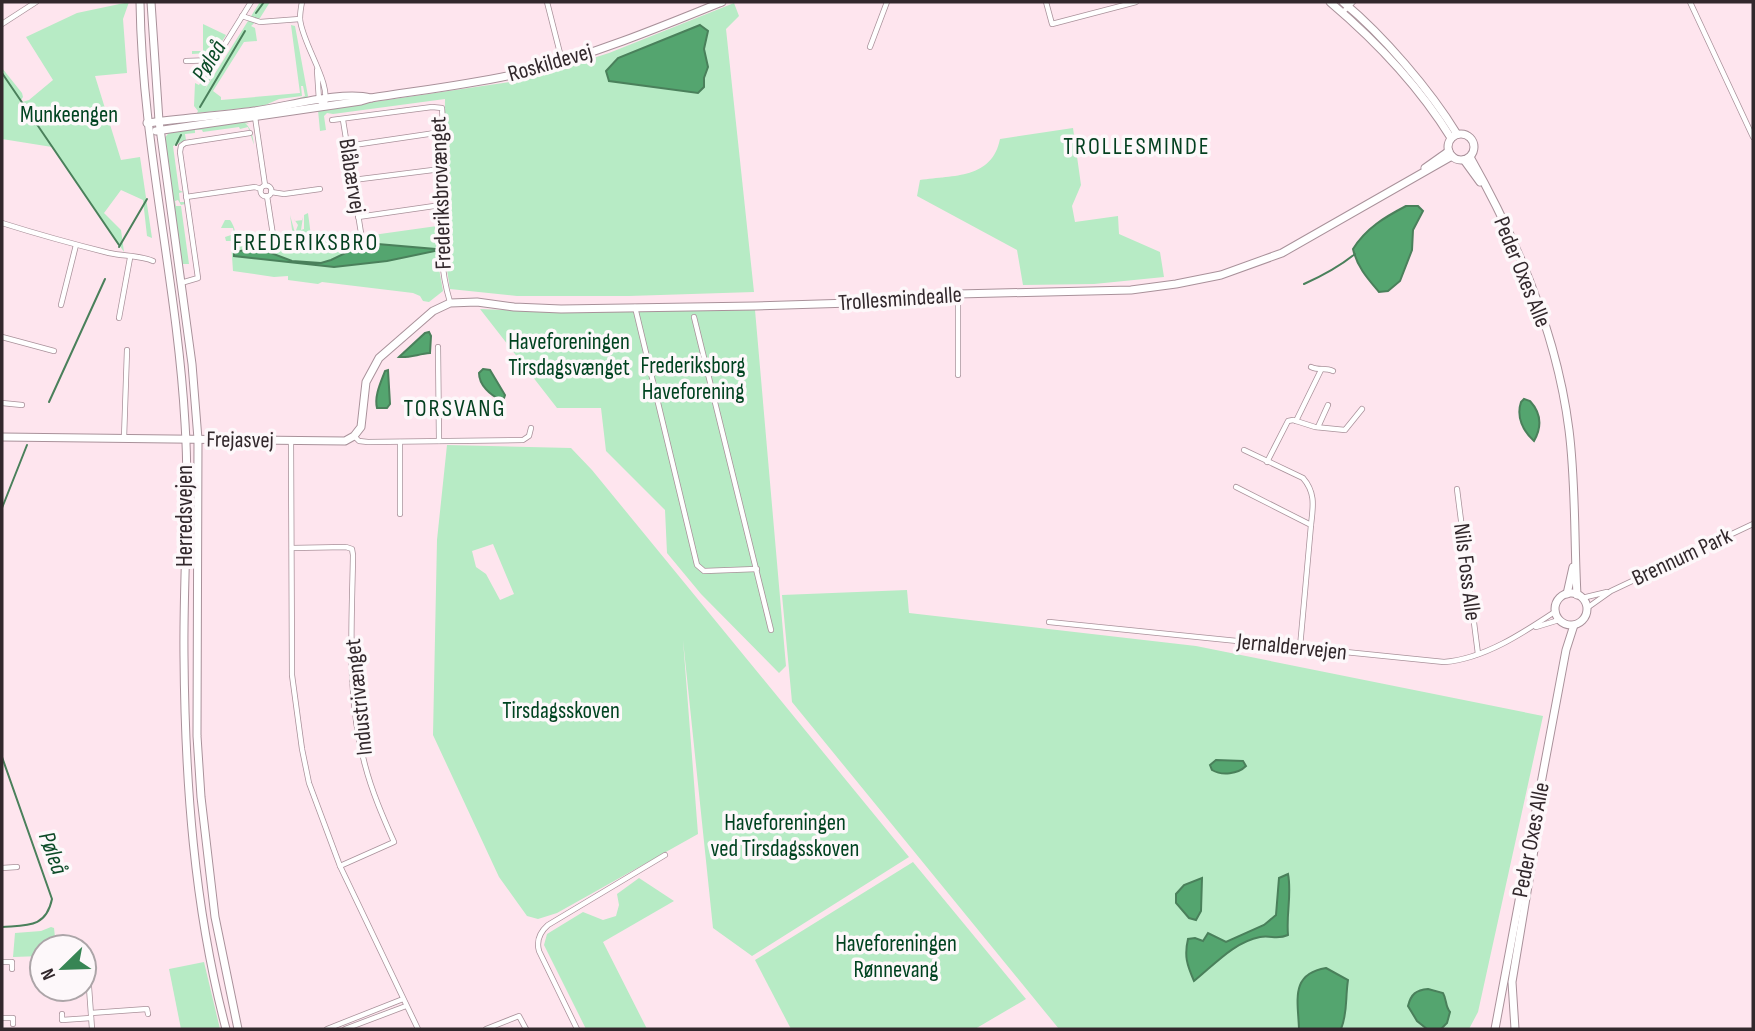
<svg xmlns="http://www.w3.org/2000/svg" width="1755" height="1031" viewBox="0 0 1755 1031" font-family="'Sofia Sans Condensed',sans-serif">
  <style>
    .green { fill: #b7ebc5; fill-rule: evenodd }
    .water { fill: #54a56f; stroke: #4a805b; stroke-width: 2 }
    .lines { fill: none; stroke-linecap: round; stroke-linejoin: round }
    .stream { stroke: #4a805b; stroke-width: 2 }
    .street-casing { stroke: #a9919a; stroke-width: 6 }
    .secondary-casing { stroke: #a9919a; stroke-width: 9 }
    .street { stroke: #fff; stroke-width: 4.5 }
    .secondary { stroke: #fff; stroke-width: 7 }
    .labels { text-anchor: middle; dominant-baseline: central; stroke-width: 7; stroke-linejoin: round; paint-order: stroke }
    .street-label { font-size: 23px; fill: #32282c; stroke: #fdf8fa }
    .park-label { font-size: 23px; fill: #004320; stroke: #fdf8fa }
    .water-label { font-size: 24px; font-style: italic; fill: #0c4b28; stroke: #fdf8fa }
    .neighbourhood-label { font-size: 24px; letter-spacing: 2px; fill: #033f1f; stroke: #fdf8fa }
  </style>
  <rect width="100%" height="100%" fill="#fee5ee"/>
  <g class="green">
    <path d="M129,2L123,19L127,73L95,76L121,160L140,157L152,238L147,236L143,200L121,190L104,213L121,230L124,252L52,147L2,139V68L22,93L23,97L19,103L29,100L53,80L26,37L77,13Z"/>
    <path d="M260,2H270L260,18L251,26L255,28L257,41L244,42L213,91L221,97V100L300,93L291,25L295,26L308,96L306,100H294L305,96L303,86H301L302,96L279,99L263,106L197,113L198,111L194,106L195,83L199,85L205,75L208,77L215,65H218L204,91Z"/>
    <path d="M734,3L739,16L726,29L754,292L629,296H517L450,289L443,244L445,99L333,114L327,113L324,116L326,130L320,131L318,110L524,80L609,53Z"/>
    <path d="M203,24L226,35L215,53H212L215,55L212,58L207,53L192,54V51H203Z"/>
    <path d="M245,121L249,124L245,123C251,128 253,136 254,145L248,127L240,129L239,127L203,132L202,130H195V133L185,134L186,140L173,146L179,190L183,192L179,193L180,202H185V204L181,205L178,200L175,201L176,206H181L189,264H181L164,139L170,131Z"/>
    <path d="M1073,128L1081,185L1072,206L1075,222L1118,216L1119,234L1160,252L1164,277L1094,284L1023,285L1017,250L917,196L920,180C954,175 992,179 1000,139Z"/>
    <path d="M308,213L311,236L321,234L323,242L437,226L438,263L443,291L429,302L423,301L420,296L413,293L322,282L318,284L288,280V276L274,277L233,271L231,241H226L225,237L234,234L233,228H221L225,220H230C234,225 237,235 235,240L246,238V234L270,231L272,238L293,237L290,215L295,233L298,225L294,219L295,221L303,220V217L301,230L304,229V215Z"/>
    <path d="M480,309L558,312L755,310L786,666L779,673L701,594L667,553L665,510L606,451L601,408H557Z"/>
    <path d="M447,445L571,448L592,470L909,857L752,956L713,928L683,640L698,834L557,913L538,919L527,916L499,877L433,735L437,540ZM493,544L514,594L500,600L486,574L476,567L472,551Z"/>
    <path d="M907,590L909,613L1196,646L1543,716L1478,1012L1469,1029H1059L792,702L782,595Z"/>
    <path d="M913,862L1026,999L975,1029H791L755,960Z"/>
    <path d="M639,878L674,901L603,942L647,1029H586L544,945L547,934L583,912L603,920L616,916L619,905L617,894Z"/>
    <path d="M51,927L54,928L56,947H42V956L13,957L15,933L41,931Z"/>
    <path d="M204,962L220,1029H181L169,969Z"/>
  </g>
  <g class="water">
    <path d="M700,25L708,31L704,49L708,67L704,78V87L698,93L609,81L606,71L618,58Z"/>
    <path d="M1406,206H1418L1423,211L1413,230L1412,250L1400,281L1388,291L1379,292C1368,279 1357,267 1353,249C1366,228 1385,217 1406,206Z"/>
    <path d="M366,243L435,249V251L387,261L334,267L234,256V252L258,248L292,261L321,263L331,260Z"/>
    <path d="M425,333L429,332L431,336L430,353C418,354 410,358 399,357Z"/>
    <path d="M483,369L490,370L505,395L504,398L501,400C490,395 479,385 479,373Z"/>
    <path d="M388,370L390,404L387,408H377C374,396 381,382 385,371Z"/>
    <path d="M1524,399L1530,401C1541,413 1542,427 1534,441C1523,431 1516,417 1521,402Z"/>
    <path d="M1216,760L1243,761L1246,766C1238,774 1222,776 1212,770L1210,765Z"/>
    <path d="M1288,874C1292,894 1286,913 1288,935C1277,940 1271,935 1260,937C1234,942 1214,965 1194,981C1187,965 1184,956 1188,939L1195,938L1203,941L1208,933L1226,942L1264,925L1276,915L1279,878Z"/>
    <path d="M1202,878L1201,911L1196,920L1189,918L1176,903V894L1184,885Z"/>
    <path d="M1326,968L1348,980C1345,999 1348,1012 1341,1029H1299C1298,1000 1290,974 1326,968Z"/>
    <path d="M1428,989L1443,993C1447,1000 1445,1006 1450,1012L1447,1023L1441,1029H1427L1417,1021L1408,1006C1411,994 1416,990 1428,989Z"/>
  </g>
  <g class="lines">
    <g class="stream">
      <path d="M256,13L264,2"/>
      <path d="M2,73L119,245"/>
      <path d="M200,107L245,31"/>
      <path d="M176,145L181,135"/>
      <path d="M119,247L147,199"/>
      <path d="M1304,284C1322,276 1340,266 1355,254"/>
      <path d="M49,402L105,279"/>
      <path d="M2,508L27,445"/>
      <path d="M2,757L52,899C46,928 27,925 2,927"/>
    </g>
    <defs>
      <g id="street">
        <path d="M302,2C301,7 300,14 300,19C302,44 333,85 324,106L319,100L317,70"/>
        <path d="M547,2L562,61"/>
        <path d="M1046,2L1052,24L1136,2"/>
        <path d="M1690,2L1753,137"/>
        <path d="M1343,12L1353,2"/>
        <path d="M242,16L260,22L300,19"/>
        <path d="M2,24L36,2"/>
        <path d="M870,47L887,2"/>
        <path d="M186,61L215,60L251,2"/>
        <path d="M255,117L265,185"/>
        <path d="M332,120L432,107L442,108C447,172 431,239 450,302"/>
        <path d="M343,120L361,233"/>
        <path d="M347,146L442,132"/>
        <path d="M353,180L441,169"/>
        <circle cx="266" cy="191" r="5.5"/>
        <path d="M271,192L284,194L320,189"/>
        <path d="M267,196L273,235"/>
        <path d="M186,197L255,187L261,189"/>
        <path d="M358,217L441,205"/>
        <path d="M2,223C37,234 73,244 109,253C122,256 143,256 153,261"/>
        <path d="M181,283L198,278L180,152L181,146L185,143L250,133"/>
        <path d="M958,294V375"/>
        <path d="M61,305L76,245"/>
        <path d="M635,307L697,565L704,571L757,569"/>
        <path d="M694,317L771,630"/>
        <path d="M119,318L130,258"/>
        <path d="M2,337L54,351"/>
        <path d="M438,347L439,441"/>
        <path d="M1311,367C1319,371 1325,367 1333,371"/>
        <path d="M2,403L22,405"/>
        <path d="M1296,421L1321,370"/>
        <path d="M1318,427L1328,405"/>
        <path d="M355,437L359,441L368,442L523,440L529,436L531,428"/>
        <path d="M124,438L127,350"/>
        <path d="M291,441L292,675L302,749L309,783L340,866L418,1029"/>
        <path d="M400,442V514"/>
        <path d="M1244,450L1303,478C1316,493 1313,507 1311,525"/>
        <path d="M1267,462L1288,421L1293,420L1315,427L1345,430L1362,409"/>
        <path d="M1236,487L1311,525L1300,647"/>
        <path d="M1457,489L1478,654"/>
        <path d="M292,548L346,547L352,549L353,555C352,624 346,697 365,765C372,792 383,817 394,842L340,866"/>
        <path d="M1582,598L1607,592"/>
        <path d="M1587,608L1611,591L1753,524"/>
        <path d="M1049,622L1444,662C1484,659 1523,633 1556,611"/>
        <path d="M1536,627L1559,620"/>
        <path d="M2,868L17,867"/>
        <path d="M84,959H87L92,1029"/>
        <path d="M2,962H12V969"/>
        <path d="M91,1013L147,1009L148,1014"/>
        <path d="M62,1014V1020L91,1018"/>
        <path d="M2,1018H13V1024"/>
        <path d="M327,1029L403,999"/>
        <path d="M345,1029L406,1006"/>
        <path d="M486,1029L519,1016L526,1029"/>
        <path d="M577,1029L539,951C536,940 540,932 548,925L665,855"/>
      </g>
      <g id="secondary">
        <path d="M140,2C142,145 177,281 185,423C190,500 183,579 184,656C185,781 194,908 226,1029"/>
        <path d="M151,2L159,121L192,364L198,439L197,736L201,797L215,917L238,1029"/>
        <path d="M1330,2C1376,41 1419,86 1451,138"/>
        <path d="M1343,2C1383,35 1430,90 1457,134"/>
        <path d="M147,123C182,118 218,116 254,111C286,107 342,90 371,98"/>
        <path d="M156,131L361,101L371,98C422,90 474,84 525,72C592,55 658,28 722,2"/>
        <circle cx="1461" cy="147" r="13"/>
        <path d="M1470,157C1517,240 1557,334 1569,430C1576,485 1574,540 1577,595"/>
        <path d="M1464,160L1480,182"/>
        <path d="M1425,168L1449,151"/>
        <path d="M2,437L345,441L354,436L361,427L366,382L379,358L433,311L450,303L477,302L514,307L561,309L755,306L851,303L958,294L1131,290L1176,284L1221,275L1282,253L1452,156"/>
        <circle cx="1571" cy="609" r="16"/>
        <path d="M1567,594L1573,567"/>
        <path d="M1495,1029L1566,650L1574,625"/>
        <path d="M1515,1029L1512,982L1534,850"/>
      </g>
    </defs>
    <use href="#street" class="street-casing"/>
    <use href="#secondary" class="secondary-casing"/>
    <use href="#street" class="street"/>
    <use href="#secondary" class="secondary"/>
  </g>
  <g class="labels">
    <g class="street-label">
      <text transform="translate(550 63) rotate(-16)">Roskildevej</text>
      <text transform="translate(352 176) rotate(81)">Blåbærvej</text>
      <text transform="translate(441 193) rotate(-92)">Frederiksbrovænget</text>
      <text transform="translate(1522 272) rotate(68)">Peder Oxes Alle</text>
      <text transform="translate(900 299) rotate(-4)">Trollesmindealle</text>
      <text transform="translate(240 440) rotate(1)">Frejasvej</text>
      <text transform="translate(185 516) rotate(-90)">Herredsvejen</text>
      <text transform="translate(1682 557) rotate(-25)">Brennum Park</text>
      <text transform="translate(1467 572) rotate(83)">Nils Foss Alle</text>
      <text transform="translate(1292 647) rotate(6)">Jernaldervejen</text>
      <text transform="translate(359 697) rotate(-96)">Industrivænget</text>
      <text transform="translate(1531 840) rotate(-79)">Peder Oxes Alle</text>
    </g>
    <g class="park-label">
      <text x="69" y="115">Munkeengen</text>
      <text x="569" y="342">Haveforeningen<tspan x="569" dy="26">Tirsdagsvænget</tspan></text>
      <text x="693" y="366">Frederiksborg<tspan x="693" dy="26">Haveforening</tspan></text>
      <text x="561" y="711">Tirsdagsskoven</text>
      <text x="785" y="823">Haveforeningen<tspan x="785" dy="26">ved Tirsdagsskoven</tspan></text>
      <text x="896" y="944">Haveforeningen<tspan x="896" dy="26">Rønnevang</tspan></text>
    </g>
    <g class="water-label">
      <text transform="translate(209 61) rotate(-59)">Pøleå</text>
      <text transform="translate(53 853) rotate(70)">Pøleå</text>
    </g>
    <g class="neighbourhood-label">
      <text x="1137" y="146">TROLLESMINDE</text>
      <text x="306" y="242">FREDERIKSBRO</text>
      <text x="455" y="408">TORSVANG</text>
    </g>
  </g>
  <rect width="1755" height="1031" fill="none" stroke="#32282c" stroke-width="7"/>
  <g transform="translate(63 968) rotate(247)"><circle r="33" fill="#fdf8fa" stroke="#aca5a8" stroke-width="2"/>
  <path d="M0-5L12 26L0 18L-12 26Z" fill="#378554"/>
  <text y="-10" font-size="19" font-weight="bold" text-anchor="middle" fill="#32282c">N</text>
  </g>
</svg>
